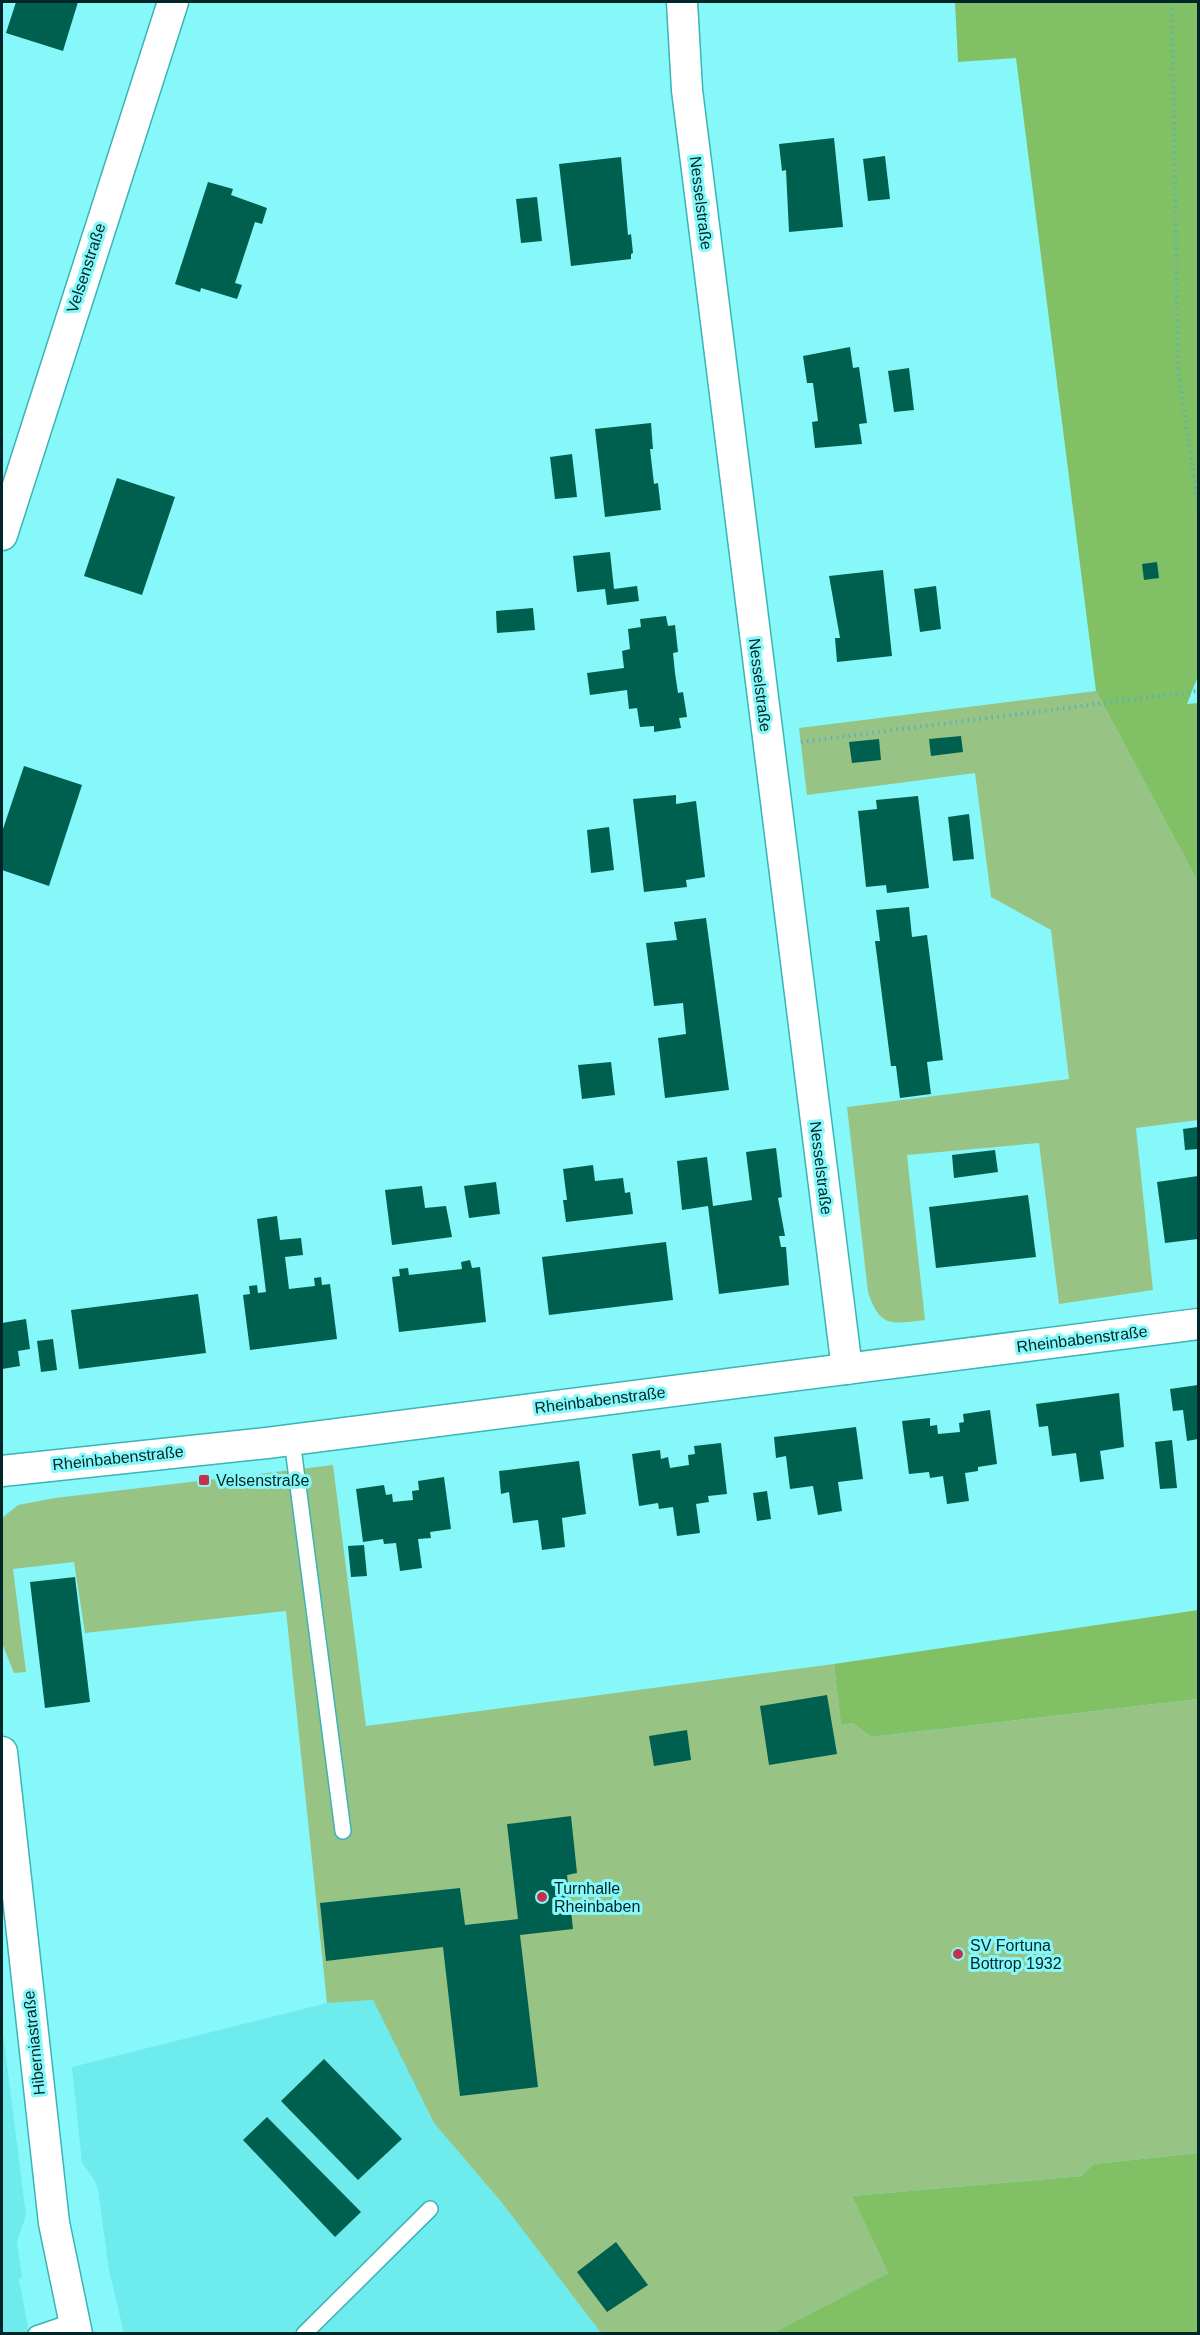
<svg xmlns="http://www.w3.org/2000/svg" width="1200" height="2335" viewBox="0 0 1200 2335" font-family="Arial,sans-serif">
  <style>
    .built { fill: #6debed }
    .green { fill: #97c484 }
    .forest { fill: #82c066 }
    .building { fill: #006050 }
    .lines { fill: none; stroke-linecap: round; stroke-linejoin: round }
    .service-casing { stroke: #3cb3b5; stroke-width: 18 }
    .minor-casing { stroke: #3cb3b5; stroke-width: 33 }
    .path { stroke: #5bb3b4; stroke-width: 4; stroke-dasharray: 1.5 4.5; stroke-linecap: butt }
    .service { stroke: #fff; stroke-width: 15 }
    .minor { stroke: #fff; stroke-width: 30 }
    .poi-dot { fill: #c3324a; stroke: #87f8f9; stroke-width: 2 }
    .labels { text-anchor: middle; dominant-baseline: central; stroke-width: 6; stroke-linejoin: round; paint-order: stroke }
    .street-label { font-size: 16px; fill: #002627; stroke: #87f8f9 }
    .poi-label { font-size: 16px; fill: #002627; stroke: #87f8f9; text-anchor: start }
  </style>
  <rect width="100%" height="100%" fill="#87f8f9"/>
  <g class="built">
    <path d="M373,2000L434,2123L503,2204L601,2333H124L109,2270L98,2189L94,2179L82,2163L72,2067L327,2003Z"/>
    <path d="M2,2025L26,2215L17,2242L22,2277L19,2280L29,2333H2Z"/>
  </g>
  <g class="green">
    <path d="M1096,691L1198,882V1120L1136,1128L1153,1290L1059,1304L1039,1143L907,1155L925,1320C891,1324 880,1328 868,1292L847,1107L1069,1079L1051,930L991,897L975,773L807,795L799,728Z"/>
    <path d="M333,1465L366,1726L834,1664L841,1725L853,1723L871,1737L1198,1699V2153L1094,2164L1081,2176L852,2196L888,2273L773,2333H601L503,2204L434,2123L373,2000L327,2003L286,1611L85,1633L74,1562L13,1569L26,1672L14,1673L2,1643V1518L18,1505L55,1498Z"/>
  </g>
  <g class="forest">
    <path d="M955,2H1198V676L1187,704L1198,703V882L1096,691L1016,58L958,62Z"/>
    <path d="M1198,1610V1699L871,1737L853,1723L841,1725L834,1664Z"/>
    <path d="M1198,2153V2333H773L888,2273L852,2196L1081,2176L1094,2164Z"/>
  </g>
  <g class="building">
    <path d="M16,2H78L63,51L6,33Z"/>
    <path d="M834,138L843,227L789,232L786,170L782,171L779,144Z"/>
    <path d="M885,156L890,199L868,201L863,159Z"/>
    <path d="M621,157L628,235L631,234L633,253L631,254V259L571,266L559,164Z"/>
    <path d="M208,182L233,189L231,195L267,208L262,224L255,222L235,283L242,285L237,299L201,288L200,292L175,284Z"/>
    <path d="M537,197L542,241L521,243L516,199Z"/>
    <path d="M850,347L853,368L859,367L867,423L859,424L862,444L815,448L812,422L818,421L813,383H807L803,356Z"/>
    <path d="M909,368L914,410L894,412L888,371Z"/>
    <path d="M651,423L653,449H650L654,484L658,483L661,510L605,517L595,429Z"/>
    <path d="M572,454L577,497L555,499L550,457Z"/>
    <path d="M117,478L175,497L142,595L84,576Z"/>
    <path d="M610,552L614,589L637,586L639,601L607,605L605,589L577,592L573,556Z"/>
    <path d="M1157,562L1159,578L1144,580L1142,564Z"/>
    <path d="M883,570L892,656L837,662L835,638H840L829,576Z"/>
    <path d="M936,586L941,629L920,632L914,589Z"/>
    <path d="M533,608L535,630L497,633L496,611Z"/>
    <path d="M666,616L668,626L675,625L678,652L673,653L675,673L678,693L683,692L687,717L679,718L681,728L654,732V726L640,727L637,708L629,709L627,690L590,695L587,673L624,668L622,651L630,649L628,629L641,627L640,619Z"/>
    <path d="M961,736L963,752L931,756L929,739Z"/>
    <path d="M879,739L881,760L852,763L849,742Z"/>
    <path d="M24,766L82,785L49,886L2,870V832Z"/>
    <path d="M676,795V804L696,801L705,877L686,880L687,887L644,892L633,799Z"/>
    <path d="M918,796L929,888L887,893L886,885L866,887L858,811L877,809L876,800Z"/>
    <path d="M969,814L974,859L953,861L948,817Z"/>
    <path d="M609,827L614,870L591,873L587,830Z"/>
    <path d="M909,907L912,937L927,935L943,1060L927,1062L931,1094L900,1098L896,1066H891L875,941H880L876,910Z"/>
    <path d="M706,918L729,1090L665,1098L658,1038L686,1034L683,1003L654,1006L646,943L677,940L674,922Z"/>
    <path d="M611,1062L615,1095L582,1099L578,1065Z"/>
    <path d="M1198,1127V1149L1185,1150L1183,1129Z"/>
    <path d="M776,1148L782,1197L778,1198L785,1236H779L781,1247H786L789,1285L719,1294L708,1206L682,1210L677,1161L707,1157L713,1206L752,1200L746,1152Z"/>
    <path d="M995,1150L998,1172L954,1178L952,1155Z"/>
    <path d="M593,1165L595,1181L623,1178L625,1193L630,1192L633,1214L566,1222L563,1200H567L563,1169Z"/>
    <path d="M1198,1176V1239L1165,1243L1157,1182Z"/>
    <path d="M496,1182L500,1214L469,1218L464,1186Z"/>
    <path d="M422,1186L425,1208L446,1206L452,1237L392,1245L385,1190Z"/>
    <path d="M1028,1195L1036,1257L936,1268L929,1207Z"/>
    <path d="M277,1216L280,1240L301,1238L303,1255L285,1257L289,1289L315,1286L314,1278L321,1277L322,1285L330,1284L337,1339L250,1350L243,1295L250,1294L249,1286L257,1285L258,1293L266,1292L257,1219Z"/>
    <path d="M666,1242L673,1300L549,1315L542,1257Z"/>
    <path d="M470,1260L472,1268L480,1267L486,1322L399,1332L392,1277L400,1276L399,1269L408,1268L409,1275L462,1269L461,1262Z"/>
    <path d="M198,1294L206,1353L79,1369L71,1310Z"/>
    <path d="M26,1319L30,1349L18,1351L20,1366L2,1369V1323Z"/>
    <path d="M53,1339L57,1370L41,1372L37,1341Z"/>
    <path d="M1198,1385V1439L1187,1441L1183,1410L1173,1411L1170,1389Z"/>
    <path d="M1119,1393L1124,1447L1100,1451L1104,1479L1080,1482L1076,1453L1052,1456L1048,1426L1039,1427L1036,1404Z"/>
    <path d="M990,1410L997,1464L978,1467V1471L965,1473L969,1501L947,1504L943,1476L930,1478L929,1472L909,1474L902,1421L930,1418V1426L937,1425L938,1434L960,1432L959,1423L964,1422L963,1414Z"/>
    <path d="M856,1427L863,1479L838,1482L842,1511L818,1515L813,1486L790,1489L786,1456L776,1458L774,1437Z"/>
    <path d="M1172,1440L1177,1488L1160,1489L1155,1442Z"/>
    <path d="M721,1443L727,1494L708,1496L709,1502L696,1504L700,1533L677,1536L673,1507L659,1509L658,1503L639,1506L632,1454L660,1450L661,1459L668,1457L670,1468L689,1465L688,1455L695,1454L694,1446Z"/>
    <path d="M579,1461L586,1514L562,1518L565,1547L542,1550L538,1520L513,1523L509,1492L501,1494L499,1471Z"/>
    <path d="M444,1477L451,1529L430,1532L431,1538L418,1539L422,1568L400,1571L396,1543L384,1544L383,1539L363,1542L356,1489L384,1485L386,1495L392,1494L393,1502L413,1500L412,1491L419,1490L418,1481Z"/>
    <path d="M767,1491L771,1519L757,1521L753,1493Z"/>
    <path d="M364,1545L367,1576L351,1577L348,1546Z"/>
    <path d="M75,1577L90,1702L45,1708L30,1582Z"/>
    <path d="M827,1695L837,1754L769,1765L760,1706Z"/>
    <path d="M687,1730L691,1760L654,1766L649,1736Z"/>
    <path d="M571,1816L577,1873L567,1875L573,1929L520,1935L538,2087L460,2096L443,1947L326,1961L320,1903L460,1888L465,1925L518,1919L507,1824Z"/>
    <path d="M324,2059L402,2139L358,2180L281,2101Z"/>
    <path d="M267,2117L361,2212L335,2237L243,2140Z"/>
    <path d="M616,2242L648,2285L607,2312L577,2272Z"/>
  </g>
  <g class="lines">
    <defs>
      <g id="service">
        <path d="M292,1440L343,1831"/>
        <path d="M36,2334L74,2321"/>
        <path d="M304,2334L430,2209"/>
      </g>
      <g id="minor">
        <path d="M682,2L687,90L847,1369"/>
        <path d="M2,535L173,2"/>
        <path d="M2,1471L267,1443L1198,1324"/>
        <path d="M2,1752L54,2223L77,2334"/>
      </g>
    </defs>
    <use href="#service" class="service-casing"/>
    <use href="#minor" class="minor-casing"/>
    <g class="path">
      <path d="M1172,2L1178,367L1198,507"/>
      <path d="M801,742L1198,691"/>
    </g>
    <use href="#service" class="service"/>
    <use href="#minor" class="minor"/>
  </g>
  <g class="poi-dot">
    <rect x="198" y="1474" width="12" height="12" rx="3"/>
    <circle cx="542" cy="1897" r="6"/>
    <circle cx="958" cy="1954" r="6"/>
  </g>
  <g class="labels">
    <g class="street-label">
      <text transform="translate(701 203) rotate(83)">Nesselstraße</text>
      <text transform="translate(86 268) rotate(-72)">Velsenstraße</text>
      <text transform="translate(760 685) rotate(83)">Nesselstraße</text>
      <text transform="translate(821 1168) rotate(83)">Nesselstraße</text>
      <text transform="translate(1082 1339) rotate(-7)">Rheinbabenstraße</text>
      <text transform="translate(600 1400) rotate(-7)">Rheinbabenstraße</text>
      <text transform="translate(118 1458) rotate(-6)">Rheinbabenstraße</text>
      <text transform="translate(34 2043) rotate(-96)">Hiberniastraße</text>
    </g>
    <g class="poi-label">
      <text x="216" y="1480">Velsenstraße</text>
      <text x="554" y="1888">Turnhalle<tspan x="554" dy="18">Rheinbaben</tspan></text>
      <text x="970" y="1945">SV Fortuna<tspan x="970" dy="18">Bottrop 1932</tspan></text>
    </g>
  </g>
  <rect width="1200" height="2335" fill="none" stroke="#002627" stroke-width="6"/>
</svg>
